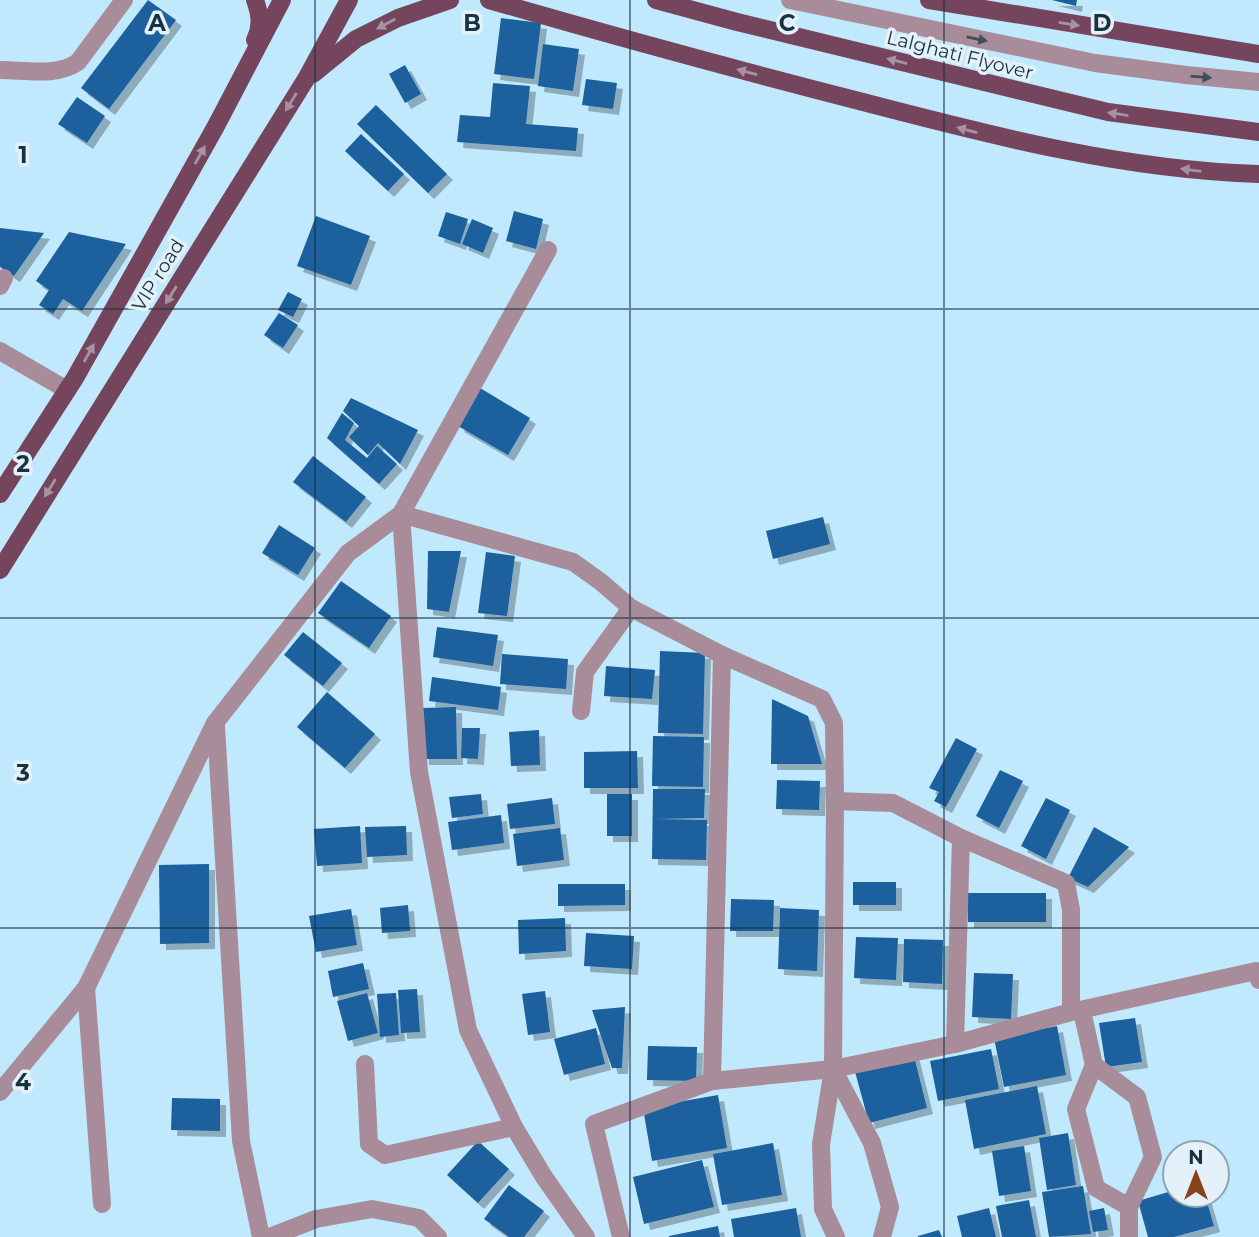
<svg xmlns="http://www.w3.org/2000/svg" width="1259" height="1237" viewBox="0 0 1259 1237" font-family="Montserrat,sans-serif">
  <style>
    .building { fill: #1b609d; filter: url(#shadow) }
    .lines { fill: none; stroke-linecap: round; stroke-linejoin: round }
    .minor { stroke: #a88c99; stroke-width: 18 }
    .major { stroke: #75455d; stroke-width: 18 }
    .oneway { fill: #a792a3 }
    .oneway2 { fill: #424e5b }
    .grid { fill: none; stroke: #163341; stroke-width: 2; stroke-opacity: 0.55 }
    .labels { text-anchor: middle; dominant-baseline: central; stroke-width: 7; stroke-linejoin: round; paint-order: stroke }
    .street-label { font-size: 19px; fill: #163341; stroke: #e4f1f8 }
    .grid-label { font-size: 23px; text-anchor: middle; font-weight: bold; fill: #163341; stroke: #e4f1f8; stroke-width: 7; stroke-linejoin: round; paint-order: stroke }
  </style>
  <defs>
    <filter id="shadow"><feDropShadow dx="6" dy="6" stdDeviation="0" flood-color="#0004"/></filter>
  </defs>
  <rect width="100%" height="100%" fill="#c0e9fe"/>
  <g class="building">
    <path d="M148,0L176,20L109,109L81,88Z"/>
    <path d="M1052,0H1077L1076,6Z"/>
    <path d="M501,18L541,23L534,79L494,74Z"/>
    <path d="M543,44L579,49L573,91L538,86Z"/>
    <path d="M405,65L421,94L405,103L389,74Z"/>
    <path d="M586,79L617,83L613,109L582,105Z"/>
    <path d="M493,83L530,86L526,124L578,128L576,151L457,142L460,115L490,117Z"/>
    <path d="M77,97L105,116L87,143L58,124Z"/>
    <path d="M376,105L447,174L428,193L357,124Z"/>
    <path d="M361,134L404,174L388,191L345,151Z"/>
    <path d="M514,211L543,219L536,249L506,241Z"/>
    <path d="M446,212L468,219L460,244L438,236Z"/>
    <path d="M316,216L370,236L351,285L297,266Z"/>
    <path d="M472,219L493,228L483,253L462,244Z"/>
    <path d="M0,228L44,233L14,276L0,267Z"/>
    <path d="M69,232L126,244L82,311L63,299L53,314L39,305L49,290L36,281Z"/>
    <path d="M288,292L302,299L293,317L278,310Z"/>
    <path d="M279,313L298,325L283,348L264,335Z"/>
    <path d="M480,388L530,418L508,455L458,426Z"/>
    <path d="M351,398L418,430L400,464L378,443L368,455L349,437L359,426L343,411Z"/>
    <path d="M342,413L354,423L345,440L367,458L377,446L397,464L379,484L327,438Z"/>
    <path d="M313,456L366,497L346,522L293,482Z"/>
    <path d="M823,517L830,544L773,559L766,531Z"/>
    <path d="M279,525L315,548L298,575L262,553Z"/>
    <path d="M428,551H461L449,612L427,609Z"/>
    <path d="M486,552L515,556L507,616L478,613Z"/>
    <path d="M341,581L391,616L369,648L318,613Z"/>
    <path d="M437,627L498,635L493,666L433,657Z"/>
    <path d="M303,632L342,663L323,686L284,655Z"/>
    <path d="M660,651L705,653L703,734L658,733Z"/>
    <path d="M502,654L568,659L566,689L500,684Z"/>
    <path d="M606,666L655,670L652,699L604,696Z"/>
    <path d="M432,677L501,687L498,710L429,701Z"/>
    <path d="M327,692L375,734L345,768L297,727Z"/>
    <path d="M772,699L808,716L822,764H771Z"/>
    <path d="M456,707L457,759H423L422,708Z"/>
    <path d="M462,728H480L478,759L461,758Z"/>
    <path d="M539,730L540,765L511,766L509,732Z"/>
    <path d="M653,736L704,737L703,787L652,786Z"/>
    <path d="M956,738L977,749L946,807L934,801L939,792L929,788Z"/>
    <path d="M637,751L638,788H584V752Z"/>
    <path d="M1000,770L1023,781L999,828L976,816Z"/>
    <path d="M777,780L820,781L819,810L776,809Z"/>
    <path d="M653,789H705L704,818L656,819L707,820L706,860L652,859Z"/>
    <path d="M481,794L483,814L452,818L449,797Z"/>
    <rect x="607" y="794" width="25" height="42"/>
    <path d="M552,798L555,824L510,829L507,804Z"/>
    <path d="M1046,798L1070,810L1046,859L1021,846Z"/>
    <path d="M501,815L504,843L452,850L448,822Z"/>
    <path d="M360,826L362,863L317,866L314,829Z"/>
    <path d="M406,826L407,855L367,857L365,827Z"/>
    <path d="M1094,827L1129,847L1088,887L1068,878Z"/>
    <path d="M560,828L564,860L517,866L513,834Z"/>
    <path d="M209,864V943L160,944L159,865Z"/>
    <rect x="853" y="882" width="43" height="23"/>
    <path d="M558,884H625V905L558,906Z"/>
    <rect x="968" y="893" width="78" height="29"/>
    <path d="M731,899L774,900L773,931H730Z"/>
    <path d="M408,905L410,931L382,933L380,908Z"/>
    <path d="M780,908L819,910L817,971L778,969Z"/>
    <path d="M351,909L357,945L316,952L309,916Z"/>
    <path d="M565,918L566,951L519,954L518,920Z"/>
    <path d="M586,933L634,936L632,969L584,966Z"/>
    <path d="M856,937L898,938L896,980L854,978Z"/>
    <path d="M904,939L943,940L942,984L903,982Z"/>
    <path d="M363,963L369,989L333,997L328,971Z"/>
    <path d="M974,973L1013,974L1011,1019L972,1017Z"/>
    <path d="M417,989L420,1032L401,1033L398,990Z"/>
    <path d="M545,991L550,1032L528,1035L522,994Z"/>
    <path d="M367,993L378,1033L348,1041L337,1001Z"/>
    <path d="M396,993L399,1035L380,1037L377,994Z"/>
    <path d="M625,1007L622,1068H612L592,1010Z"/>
    <path d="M1135,1018L1142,1062L1106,1067L1099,1023Z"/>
    <path d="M1057,1026L1066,1075L1004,1087L994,1038Z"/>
    <path d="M596,1028L605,1064L564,1075L554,1039Z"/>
    <path d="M648,1046L697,1047L696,1081L647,1080Z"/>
    <path d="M991,1049L999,1089L938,1101L930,1061Z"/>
    <path d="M913,1052L927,1108L869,1123L854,1068Z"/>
    <path d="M1037,1086L1046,1134L974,1149L965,1100Z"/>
    <path d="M718,1095L727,1148L652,1161L643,1108Z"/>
    <path d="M172,1098L220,1099V1131L171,1130Z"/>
    <path d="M1068,1133L1076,1185L1047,1190L1039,1138Z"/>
    <path d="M478,1141L509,1169L478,1203L447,1175Z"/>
    <path d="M773,1143L782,1195L722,1205L713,1154Z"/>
    <path d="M1024,1146L1031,1191L999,1196L992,1151Z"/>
    <path d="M702,1160L714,1207L644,1224L633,1177Z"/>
    <path d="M509,1185L544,1211L524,1237H509L484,1219Z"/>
    <path d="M1083,1186L1091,1234L1049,1237L1042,1192Z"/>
    <path d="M1175,1190V1195H1205L1214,1226L1174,1237H1148L1138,1201Z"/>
    <path d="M1029,1200L1036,1237H1002L996,1206Z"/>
    <path d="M796,1208L801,1237H734L731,1219Z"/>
    <path d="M989,1208L996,1237H962L957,1216Z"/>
    <path d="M1104,1208L1108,1230L1093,1232L1089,1211Z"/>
    <path d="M718,1226L720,1237H669V1236Z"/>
    <path d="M939,1230L942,1237H918V1236Z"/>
  </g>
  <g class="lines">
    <g class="minor">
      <path d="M790,0L1095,63L1186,75L1259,82"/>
      <path d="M0,70C25,70 57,77 78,62L124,0"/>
      <path d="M0,286L4,278"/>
      <path d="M0,351L67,390"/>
      <path d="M581,711L585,672L631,608"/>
      <path d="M216,727L241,1141L261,1237"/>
      <path d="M835,801L893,803L961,838L1066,883L1071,910V1012"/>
      <path d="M86,988L102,1204"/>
      <path d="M1082,1011L1094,1065L1076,1109L1096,1188L1129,1207V1237"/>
      <path d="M955,1044L961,838"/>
      <path d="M365,1064L369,1144L385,1155L514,1127"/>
      <path d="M1094,1065L1137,1097L1153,1157L1129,1207"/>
      <path d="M833,1069L872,1143L890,1207L882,1237"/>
      <path d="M712,1081L722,655"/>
      <path d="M0,1092L86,988L215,723L348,553L401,514L548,250"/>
      <path d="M270,1237L316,1219L372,1209L419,1218L438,1237"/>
      <path d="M586,1237L544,1177L514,1127L468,1030L419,772L401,514L573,562L601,582L631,608L722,655L822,699L834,723L835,801L833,1069L821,1144L823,1209L836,1237"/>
      <path d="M621,1237L594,1124L712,1081L833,1069L955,1044L1071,1012L1256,971L1259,980"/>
    </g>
    <g class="major">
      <path d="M255,0C260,14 262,26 255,40"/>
      <path d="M489,0C613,36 738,70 863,102C993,136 1124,170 1259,174"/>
      <path d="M656,0L737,22L1108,112L1259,132"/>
      <path d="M929,0L1259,54"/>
      <path d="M313,74L356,39L398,18L450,0"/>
      <path d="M0,494L75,378L216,126L282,0"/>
      <path d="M0,570L306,79L349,0"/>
    </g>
  </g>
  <defs><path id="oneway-solid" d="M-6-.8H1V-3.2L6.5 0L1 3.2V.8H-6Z" transform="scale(1.75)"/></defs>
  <g class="oneway">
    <use href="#oneway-solid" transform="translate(386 24) rotate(152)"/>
    <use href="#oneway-solid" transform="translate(1069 24) rotate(9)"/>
    <use href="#oneway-solid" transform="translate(897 61) rotate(-166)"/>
    <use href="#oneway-solid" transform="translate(747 72) rotate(-165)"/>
    <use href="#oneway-solid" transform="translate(291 102) rotate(122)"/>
    <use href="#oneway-solid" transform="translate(1118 114) rotate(-171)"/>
    <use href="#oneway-solid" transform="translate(967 130) rotate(-165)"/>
    <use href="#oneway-solid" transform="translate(200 155) rotate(-61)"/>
    <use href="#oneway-solid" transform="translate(1191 170) rotate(-173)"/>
    <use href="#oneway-solid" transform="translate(171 295) rotate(122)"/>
    <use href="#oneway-solid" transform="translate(89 353) rotate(-61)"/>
    <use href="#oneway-solid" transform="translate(50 488) rotate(122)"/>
  </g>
  <g class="oneway2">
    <use href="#oneway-solid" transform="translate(977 39) rotate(12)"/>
    <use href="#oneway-solid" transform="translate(1201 77) rotate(5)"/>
  </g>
  <path class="grid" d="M315,0V1237M630,0V1237M944,0V1237M0,309H1259M0,618H1259M0,928H1259"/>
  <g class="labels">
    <g class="street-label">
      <text transform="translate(960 55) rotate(14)">Lalghati Flyover</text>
      <text transform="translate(158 275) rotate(-58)">VIP road</text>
    </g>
  </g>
  <g class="grid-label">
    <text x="157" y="31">A</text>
    <text x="472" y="31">B</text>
    <text x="787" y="31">C</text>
    <text x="1102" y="31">D</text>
    <text x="23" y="163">1</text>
    <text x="23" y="472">2</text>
    <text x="23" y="781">3</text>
    <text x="23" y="1090">4</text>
  </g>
  <g transform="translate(1196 1174)"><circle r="33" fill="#e4f1f8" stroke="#92a5af" stroke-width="2"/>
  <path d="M0-5L12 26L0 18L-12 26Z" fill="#884418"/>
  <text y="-10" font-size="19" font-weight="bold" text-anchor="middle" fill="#163341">N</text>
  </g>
</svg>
